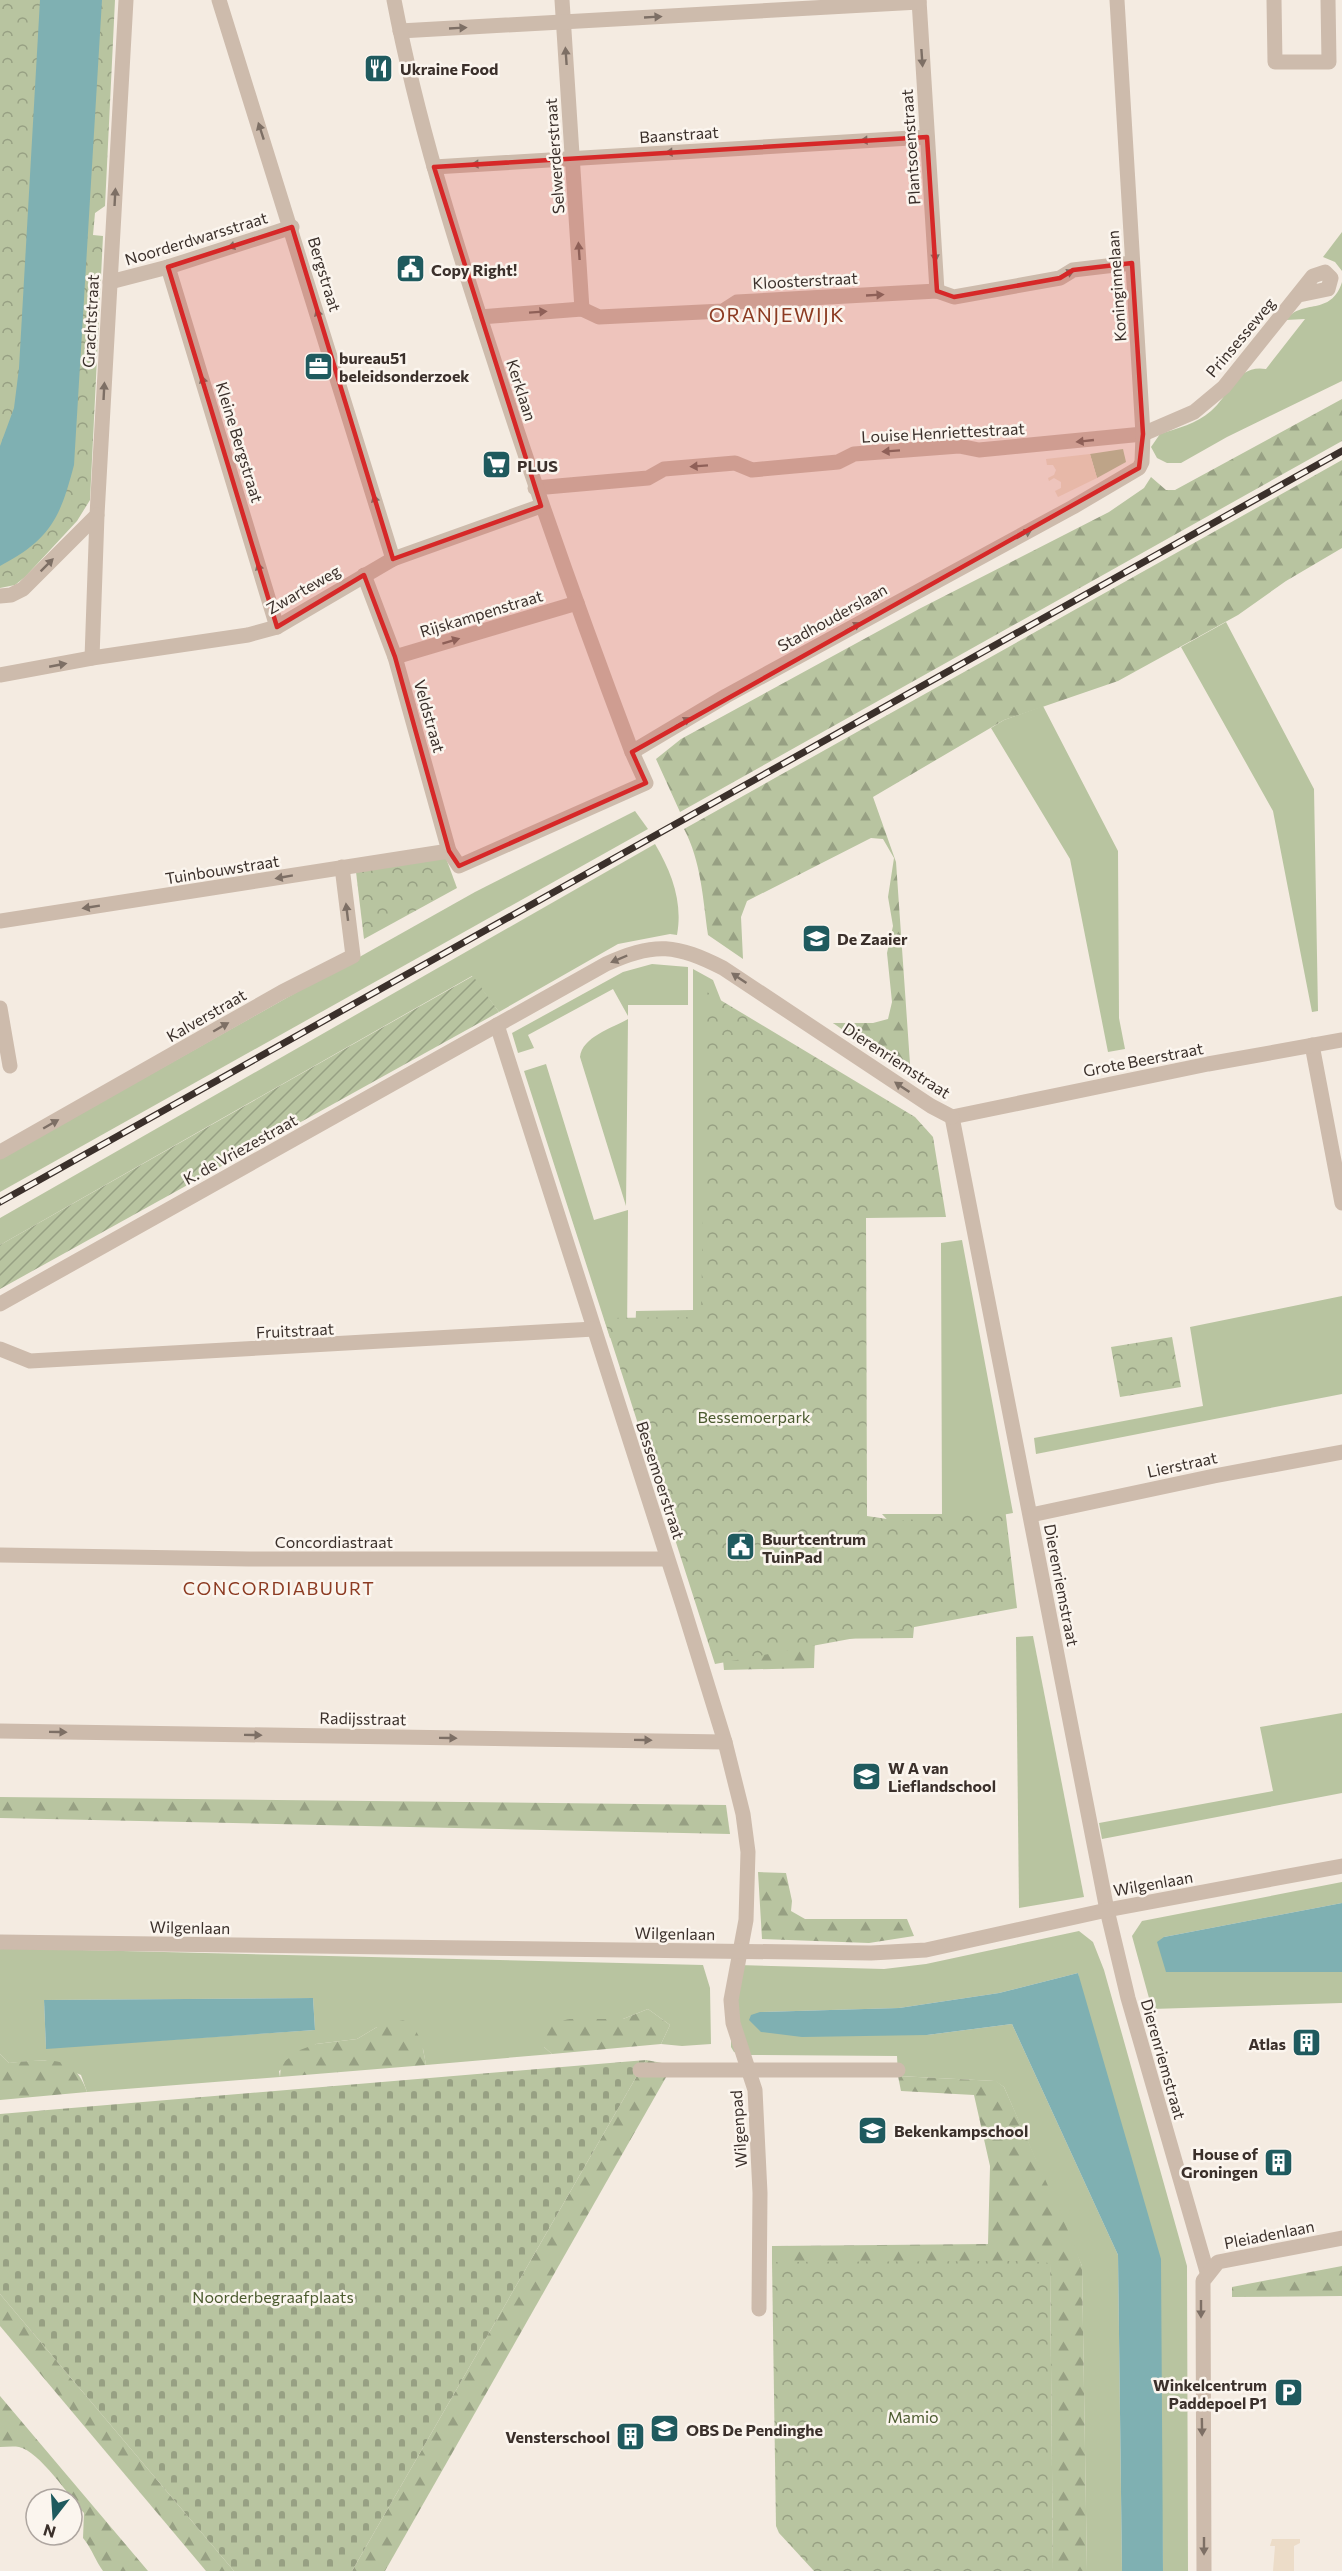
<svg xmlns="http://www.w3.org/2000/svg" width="1342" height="2571" viewBox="0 0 1342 2571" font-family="Commissioner,sans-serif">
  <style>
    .grass { fill: #b8c4a0; fill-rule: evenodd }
    .forest { fill: url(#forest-firs) }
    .cemetery { fill: url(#cemetery-stones) }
    .park { fill: url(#park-crowns) }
    .garden { fill: url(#garden-furrows) }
    .plaza { fill: #ecdcc8 }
    .water { fill: #7fb0b2 }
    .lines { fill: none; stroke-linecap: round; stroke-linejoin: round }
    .minor { stroke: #cdbbac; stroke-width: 15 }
    .rail-casing { stroke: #3b302b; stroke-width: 7 }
    .rail { stroke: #fbf5ee; stroke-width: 4.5; stroke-dasharray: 14; stroke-linecap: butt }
    .oneway { fill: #7d6f65 }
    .marked { fill: #d62828; fill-opacity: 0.2; stroke: #d62828; stroke-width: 4.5; stroke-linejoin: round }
    .labels { text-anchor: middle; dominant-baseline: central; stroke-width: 5; stroke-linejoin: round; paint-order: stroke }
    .poi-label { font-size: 16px; font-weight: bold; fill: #3b302b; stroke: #fbf5ee; text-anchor: start }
    .street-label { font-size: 16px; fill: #3b302b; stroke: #fbf5ee }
    .park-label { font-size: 16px; fill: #4a5a2e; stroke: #fbf5ee }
    .neighbourhood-label { font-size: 18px; letter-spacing: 1.5px; fill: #8c3b22; stroke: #fbf5ee }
    .quarter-label { font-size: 20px; letter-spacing: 1.5px; fill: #8c3b22; stroke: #fbf5ee }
  </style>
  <defs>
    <pattern id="forest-firs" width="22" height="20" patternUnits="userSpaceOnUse" patternTransform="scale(1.5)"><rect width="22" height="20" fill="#b8c4a0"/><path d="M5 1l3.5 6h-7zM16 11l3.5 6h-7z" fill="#97a083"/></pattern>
    <pattern id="cemetery-stones" width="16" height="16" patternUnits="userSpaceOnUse" patternTransform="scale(1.5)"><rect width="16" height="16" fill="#b8c4a0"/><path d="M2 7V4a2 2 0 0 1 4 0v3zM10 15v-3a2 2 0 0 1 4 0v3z" fill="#97a083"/></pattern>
    <pattern id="park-crowns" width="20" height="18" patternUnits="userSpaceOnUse" patternTransform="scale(1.5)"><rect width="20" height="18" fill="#b8c4a0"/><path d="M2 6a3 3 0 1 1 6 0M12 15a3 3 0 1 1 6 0" fill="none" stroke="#97a083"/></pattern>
    <pattern id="garden-furrows" width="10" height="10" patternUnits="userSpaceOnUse" patternTransform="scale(1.5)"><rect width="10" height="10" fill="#b8c4a0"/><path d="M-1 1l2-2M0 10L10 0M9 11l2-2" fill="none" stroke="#97a083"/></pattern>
  </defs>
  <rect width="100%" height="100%" fill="#f4ebe1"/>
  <g class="grass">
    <path d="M1342,232V271L1335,262L1323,257Z"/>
    <path d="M1342,282V381L1227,437L1181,463H1167L1157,458L1151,447L1160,434C1178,428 1196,424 1211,411C1230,395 1236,364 1266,369L1305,319L1286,320C1302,298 1331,317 1342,282Z"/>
    <path d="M1123,449L1126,462L1097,478L1090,454Z"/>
    <path d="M1226,622L1314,789L1318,1011L1312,1012L1273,811L1181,647Z"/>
    <path d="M1043,706L1118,851L1119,1018L1125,1049L1108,1052L1070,859L991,728L1004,720Z"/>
    <path d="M635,811L648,829L0,1192V1159L475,892Z"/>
    <path d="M655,844C672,873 683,902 677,935L670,934L618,944L499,1012L472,976L0,1245V1218Z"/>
    <path d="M652,964L688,967V1005H628V1016L613,989L528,1035L534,1048L518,1053L512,1033L623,972Z"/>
    <path d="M693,969L713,980L814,1237L788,1295L635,1338L636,1311L693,1310Z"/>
    <path d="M628,1019L626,1206L580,1057C582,1037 612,1028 628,1019Z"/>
    <path d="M546,1064L594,1220L628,1210L627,1338H610L524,1071Z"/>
    <path d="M962,1240L1013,1513L963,1522L895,1528L882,1514H942L941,1243Z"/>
    <path d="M1342,1296V1394L1036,1454L1034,1438L1203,1406L1190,1327Z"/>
    <path d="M1033,1636L1084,1897L1019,1908L1016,1637Z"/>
    <path d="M1342,1713V1793L1102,1839L1099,1823L1273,1791L1260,1727Z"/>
    <path d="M1342,1882V1903L1164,1937L1167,1972H1342V2003L1152,2009L1132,1936L1142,1921Z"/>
    <path d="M1079,1931L1093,1942L1104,1970L1187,2266L1188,2571H1163L1160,2417L1078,1973L999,1993L899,2008L760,2012L927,2035L1012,2024L1118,2255L1122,2571H1087L1082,2266L1004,2087L995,2081L898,2076L897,2056L746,2055L734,2052L731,2047V1994L738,1965L884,1969L926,1964Z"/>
    <path d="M0,1948L703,1965L710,1988L711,2044L682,2046L661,2044L670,2025L648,2009L623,2019H569L544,2047L552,2054L426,2065L423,2049L377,2027L357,2039L316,2044L279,2071L280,2077L87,2092L81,2075L45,2060L9,2063L0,2054ZM313,1998L315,2030L46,2048L44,2000Z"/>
  </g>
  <g class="forest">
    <path d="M1342,399V441L680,812L656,759L681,739L919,609L1109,512L1144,488L1151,477L1166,490H1175Z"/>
    <path d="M1342,460V548L1286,581L1238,615L1118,681L1004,720L873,797L896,862L911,1078L833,1023H873L888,1019L892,1002L887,953L893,926L888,897L894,858L883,839L871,838L747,901L741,917L743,959L708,935C703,899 701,861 684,829Z"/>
    <path d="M917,1595L913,1638L815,1639L814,1668L724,1670L721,1640Z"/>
    <path d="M0,1797L726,1805L730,1834L0,1818Z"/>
    <path d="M758,1872L786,1873L792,1901L791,1911L805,1919H907L914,1936L869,1943L762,1939Z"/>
    <path d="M648,2009L670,2025L661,2044L552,2054L544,2047L542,2037L550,2024L569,2019H623Z"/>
    <path d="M403,2020C420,2027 423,2048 426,2065L280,2077L281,2064L300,2050L316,2044L357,2039L377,2027Z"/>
    <path d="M0,2054L9,2063C44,2060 74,2052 87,2092L0,2100Z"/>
    <path d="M646,2060L673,2065L385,2571H352Z"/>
    <path d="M898,2076L996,2081L1004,2087L1073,2242L1082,2266L1087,2571H1053L1050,2263L772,2262V2246L988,2244L990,2166L974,2095L901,2091Z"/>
    <path d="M1342,2266V2296L1232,2297V2287Z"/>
    <path d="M0,2294L234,2571H206L0,2326Z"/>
    <path d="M0,2396L148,2571H103C95,2560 92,2549 83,2538L84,2513C70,2497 39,2451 19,2447C13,2446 6,2447 0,2447Z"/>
  </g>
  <path class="cemetery" d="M646,2060L352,2571H234L0,2294V2114Z"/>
  <g class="park">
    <path d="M0,0H115L105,206L95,213L93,235L103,236L90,500L77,521L25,577L15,585L0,588Z"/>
    <path d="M446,858L457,888L364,939L356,872Z"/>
    <path d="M707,992L915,1117L933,1137L946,1217L866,1218L867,1516L900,1521L1005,1508L1017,1608L715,1664L604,1318L701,1317Z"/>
    <path d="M1172,1337L1181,1387L1120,1397L1111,1347Z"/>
    <path d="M1022,2261L1050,2263L1053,2571H814L779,2533L776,2526L772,2262Z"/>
  </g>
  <path class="garden" d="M473,976L499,1012L0,1289V1245Z"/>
  <g class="plaza">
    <path d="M1090,454L1097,478L1058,497L1055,491L1061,488V482L1054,478L1049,481L1048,478L1054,475L1056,470L1053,465H1047L1046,459Z"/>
    <path d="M1272,2539H1300V2543L1294,2546V2571H1273L1275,2546H1270Z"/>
  </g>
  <g class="water">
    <path d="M40,0H102L74,465C60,518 51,539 0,566V446L14,408L19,368Z"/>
    <path d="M1342,1903V1972H1166L1157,1942L1164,1937Z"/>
    <path d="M1078,1973L1161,2259L1163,2571H1122L1118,2255L1012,2024L927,2035L802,2037L761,2032L749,2020L751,2015L760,2012L899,2008L999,1993Z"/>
    <path d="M313,1998L315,2030L46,2049L44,2000Z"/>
  </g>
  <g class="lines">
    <g class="minor">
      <path d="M219,0L393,559"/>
      <path d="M562,0L582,309"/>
      <path d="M919,0L937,291"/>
      <path d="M1274,0L1275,62H1329L1328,0"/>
      <path d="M400,31L919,2"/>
      <path d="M434,167L927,137"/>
      <path d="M168,267L277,627"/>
      <path d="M110,282L168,267L292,227"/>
      <path d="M480,317L582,309L599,317L723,311L737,302L937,291L954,297L1060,278L1073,270L1132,263"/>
      <path d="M535,488L648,478L664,469L735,463L752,470L838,462L854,454L959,446L979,450L1143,434L1194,412L1224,387L1313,276L1325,272L1331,278L1328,289L1299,295"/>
      <path d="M364,575L395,657L449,851L459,866L646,783L632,752C582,620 535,488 492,354C454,238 417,120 394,0"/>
      <path d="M0,596L11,595L23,589L97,515L126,0"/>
      <path d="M395,657L577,603"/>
      <path d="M92,658L97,515"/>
      <path d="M0,675L92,658L248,635L277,627L393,559L541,506"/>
      <path d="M632,752L726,696L1073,507L1139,468L1142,462L1143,434L1117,0"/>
      <path d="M0,921L449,851"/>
      <path d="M0,1008L10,1066"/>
      <path d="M497,1025L683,1606L725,1742L743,1814L748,1852L746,1920L731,2000L733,2023L755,2090L760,2193L759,2309"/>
      <path d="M1312,1045L1342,1203"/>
      <path d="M952,1117L1107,1910L1128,1998L1207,2272"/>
      <path d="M952,1117L1208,1064L1342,1040"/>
      <path d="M0,1152L282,992L353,956L342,867"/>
      <path d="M0,1304L606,964C655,941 677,945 723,968L931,1106L952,1117"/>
      <path d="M0,1349L30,1361L594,1329"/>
      <path d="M1031,1515L1214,1476L1342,1452"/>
      <path d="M0,1555L249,1559H667"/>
      <path d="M0,1731L725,1742"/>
      <path d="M0,1942L871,1953L926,1950L1107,1910L1342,1866"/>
      <path d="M640,2070H898"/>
      <path d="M1204,2571L1203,2281L1218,2262L1342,2238"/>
    </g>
    <defs>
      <path id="rail" d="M0,1202L1342,451"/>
    </defs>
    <use href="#rail" class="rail-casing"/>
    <use href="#rail" class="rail"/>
  </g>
  <defs><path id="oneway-solid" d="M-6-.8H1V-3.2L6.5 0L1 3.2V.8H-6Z" transform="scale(1.5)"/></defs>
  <g class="oneway">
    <use href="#oneway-solid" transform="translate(653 17) rotate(-3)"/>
    <use href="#oneway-solid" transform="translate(458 28) rotate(-3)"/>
    <use href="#oneway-solid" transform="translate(566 56) rotate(-94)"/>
    <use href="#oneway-solid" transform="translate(922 58) rotate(86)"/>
    <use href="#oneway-solid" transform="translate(261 131) rotate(-108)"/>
    <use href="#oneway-solid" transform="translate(869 140) rotate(176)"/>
    <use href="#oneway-solid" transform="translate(674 152) rotate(176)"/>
    <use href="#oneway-solid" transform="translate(480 164) rotate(177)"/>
    <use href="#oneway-solid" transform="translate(115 197) rotate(-87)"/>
    <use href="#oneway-solid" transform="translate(236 245) rotate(162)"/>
    <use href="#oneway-solid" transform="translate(579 251) rotate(-94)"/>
    <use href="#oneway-solid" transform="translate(935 253) rotate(86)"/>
    <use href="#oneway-solid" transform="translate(1066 274) rotate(-25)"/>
    <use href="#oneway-solid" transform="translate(875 295) rotate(-3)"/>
    <use href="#oneway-solid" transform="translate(538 312) rotate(-4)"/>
    <use href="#oneway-solid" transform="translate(319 317) rotate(-107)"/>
    <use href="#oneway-solid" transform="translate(204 384) rotate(-107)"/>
    <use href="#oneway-solid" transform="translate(104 391) rotate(-87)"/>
    <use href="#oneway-solid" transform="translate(1085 441) rotate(174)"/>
    <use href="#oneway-solid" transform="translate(891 451) rotate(176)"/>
    <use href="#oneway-solid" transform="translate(699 466) rotate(176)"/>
    <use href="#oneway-solid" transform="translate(376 503) rotate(-107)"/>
    <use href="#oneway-solid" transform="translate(1024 534) rotate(-29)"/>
    <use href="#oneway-solid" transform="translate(47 565) rotate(-45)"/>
    <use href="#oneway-solid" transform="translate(260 571) rotate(-107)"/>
    <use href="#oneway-solid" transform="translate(853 627) rotate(-29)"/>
    <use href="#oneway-solid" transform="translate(451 641) rotate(-17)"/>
    <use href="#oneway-solid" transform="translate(58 665) rotate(-11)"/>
    <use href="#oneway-solid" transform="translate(683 722) rotate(-30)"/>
    <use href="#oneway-solid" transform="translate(284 877) rotate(170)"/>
    <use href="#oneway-solid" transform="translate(91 907) rotate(171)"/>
    <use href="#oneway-solid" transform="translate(347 912) rotate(-97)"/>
    <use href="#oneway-solid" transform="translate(619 959) rotate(157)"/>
    <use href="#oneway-solid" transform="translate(739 978) rotate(-146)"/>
    <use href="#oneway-solid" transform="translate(221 1027) rotate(-30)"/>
    <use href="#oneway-solid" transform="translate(902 1087) rotate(-146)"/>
    <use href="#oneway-solid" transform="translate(51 1124) rotate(-30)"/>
    <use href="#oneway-solid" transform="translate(58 1732) rotate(1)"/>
    <use href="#oneway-solid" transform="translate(253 1735) rotate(1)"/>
    <use href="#oneway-solid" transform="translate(448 1738) rotate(1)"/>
    <use href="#oneway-solid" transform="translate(643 1740) rotate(1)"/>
    <use href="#oneway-solid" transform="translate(1201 2309) rotate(90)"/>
    <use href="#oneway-solid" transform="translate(1202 2427) rotate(89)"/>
    <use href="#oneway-solid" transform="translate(1204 2546) rotate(90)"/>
  </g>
  <path class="marked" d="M927,137L937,291L954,297L1060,278L1073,270L1132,263L1143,434L1139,468L632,752L646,783L459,866L449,851L395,657L364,575L277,627L168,267L292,227L393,559L541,506L434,167Z"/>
  <defs>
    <symbol id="restaurant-square" viewBox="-11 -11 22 22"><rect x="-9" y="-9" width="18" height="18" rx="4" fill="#1f5a5e" stroke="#fbf5ee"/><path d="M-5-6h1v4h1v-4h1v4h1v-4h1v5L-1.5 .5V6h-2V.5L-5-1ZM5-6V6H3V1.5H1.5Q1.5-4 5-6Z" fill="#fff"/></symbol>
    <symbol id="civic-square" viewBox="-11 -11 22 22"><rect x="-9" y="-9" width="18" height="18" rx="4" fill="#1f5a5e" stroke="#fbf5ee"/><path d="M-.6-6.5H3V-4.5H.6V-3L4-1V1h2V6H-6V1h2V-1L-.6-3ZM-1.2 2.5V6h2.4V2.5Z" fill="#fff"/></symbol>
    <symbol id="office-square" viewBox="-11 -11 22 22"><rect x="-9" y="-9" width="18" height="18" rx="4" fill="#1f5a5e" stroke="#fbf5ee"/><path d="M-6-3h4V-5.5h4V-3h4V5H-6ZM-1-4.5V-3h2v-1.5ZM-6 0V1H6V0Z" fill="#fff"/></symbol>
    <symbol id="supermarket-square" viewBox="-11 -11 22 22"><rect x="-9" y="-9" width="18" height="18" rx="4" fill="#1f5a5e" stroke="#fbf5ee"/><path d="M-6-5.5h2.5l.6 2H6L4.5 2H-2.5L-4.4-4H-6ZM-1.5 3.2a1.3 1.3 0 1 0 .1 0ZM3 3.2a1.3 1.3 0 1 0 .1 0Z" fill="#fff"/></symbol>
    <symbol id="school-square" viewBox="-11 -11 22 22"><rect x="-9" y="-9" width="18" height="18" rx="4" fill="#1f5a5e" stroke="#fbf5ee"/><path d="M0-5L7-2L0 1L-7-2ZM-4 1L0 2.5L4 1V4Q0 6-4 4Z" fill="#fff"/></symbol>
    <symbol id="building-square" viewBox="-11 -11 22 22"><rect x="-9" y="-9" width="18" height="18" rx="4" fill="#1f5a5e" stroke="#fbf5ee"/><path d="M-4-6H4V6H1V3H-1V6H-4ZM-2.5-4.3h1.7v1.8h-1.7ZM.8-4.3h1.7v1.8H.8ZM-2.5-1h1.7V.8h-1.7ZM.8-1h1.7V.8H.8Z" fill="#fff"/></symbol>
    <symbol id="parking-square" viewBox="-11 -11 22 22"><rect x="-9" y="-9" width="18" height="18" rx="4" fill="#1f5a5e" stroke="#fbf5ee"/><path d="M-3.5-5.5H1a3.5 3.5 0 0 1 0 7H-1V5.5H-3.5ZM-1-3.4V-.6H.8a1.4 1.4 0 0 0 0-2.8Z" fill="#fff"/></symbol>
  </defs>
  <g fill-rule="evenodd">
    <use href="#restaurant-square" x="362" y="52" width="33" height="33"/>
    <use href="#civic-square" x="394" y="252" width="33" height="33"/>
    <use href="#office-square" x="302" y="350" width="33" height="33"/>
    <use href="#supermarket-square" x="480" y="448" width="33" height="33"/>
    <use href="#school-square" x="800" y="922" width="33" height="33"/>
    <use href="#civic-square" x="724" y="1530" width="33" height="33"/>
    <use href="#school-square" x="850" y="1760" width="33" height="33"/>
    <use href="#building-square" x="1290" y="2026" width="33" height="33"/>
    <use href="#school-square" x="856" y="2114" width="33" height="33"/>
    <use href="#building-square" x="1262" y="2146" width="33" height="33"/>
    <use href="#parking-square" x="1272" y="2376" width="33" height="33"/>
    <use href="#school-square" x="648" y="2412" width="33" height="33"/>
    <use href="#building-square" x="614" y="2420" width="33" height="33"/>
  </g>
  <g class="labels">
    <g class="poi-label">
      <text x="400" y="68">Ukraine Food</text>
      <text x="431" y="269">Copy Right!</text>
      <text x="339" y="357">bureau51<tspan x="339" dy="18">beleidsonderzoek</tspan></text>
      <text x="517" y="465">PLUS</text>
      <text x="837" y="938">De Zaaier</text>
      <text x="762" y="1538">Buurtcentrum<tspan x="762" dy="18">TuinPad</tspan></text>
      <text x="888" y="1767">W A van<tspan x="888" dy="18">Lieflandschool</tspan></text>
      <text x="1286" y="2043" text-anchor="end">Atlas</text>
      <text x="894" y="2130">Bekenkampschool</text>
      <text x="1258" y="2153" text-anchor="end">House of<tspan x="1258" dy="18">Groningen</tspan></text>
      <text x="1267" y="2384" text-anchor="end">Winkelcentrum<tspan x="1267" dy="18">Paddepoel P1</tspan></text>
      <text x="686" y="2429">OBS De Pendinghe</text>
      <text x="610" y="2436" text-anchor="end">Vensterschool</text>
    </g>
    <g class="street-label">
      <text transform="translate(679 134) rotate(-4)">Baanstraat</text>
      <text transform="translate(910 147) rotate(-94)">Plantsoenstraat</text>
      <text transform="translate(554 156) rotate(-94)">Selwerderstraat</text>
      <text transform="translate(196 238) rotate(-17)">Noorderdwarsstraat</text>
      <text transform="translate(325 274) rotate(73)">Bergstraat</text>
      <text transform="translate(805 280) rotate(-3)">Kloosterstraat</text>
      <text transform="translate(1116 286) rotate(-94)">Koninginnelaan</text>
      <text transform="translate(90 321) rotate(-87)">Grachtstraat</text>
      <text transform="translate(1240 337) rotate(-50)">Prinsesseweg</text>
      <text transform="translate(522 390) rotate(72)">Kerklaan</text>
      <text transform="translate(943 432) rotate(-3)">Louise Henriettestraat</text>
      <text transform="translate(240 442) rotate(73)">Kleine Bergstraat</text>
      <text transform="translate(303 589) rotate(-30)">Zwarteweg</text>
      <text transform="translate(481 613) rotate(-17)">Rijskampenstraat</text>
      <text transform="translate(832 617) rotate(-29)">Stadhouderslaan</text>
      <text transform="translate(430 716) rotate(74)">Veldstraat</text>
      <text transform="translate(222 869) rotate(-9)">Tuinbouwstraat</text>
      <text transform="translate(206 1015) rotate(-30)">Kalverstraat</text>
      <text transform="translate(1143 1059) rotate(-11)">Grote Beerstraat</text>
      <text transform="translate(897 1060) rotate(33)">Dierenriemstraat</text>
      <text transform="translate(240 1149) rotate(-29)">K. de Vriezestraat</text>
      <text transform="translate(295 1330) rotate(-3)">Fruitstraat</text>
      <text transform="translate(1182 1464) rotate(-12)">Lierstraat</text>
      <text transform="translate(661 1480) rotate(72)">Bessemoerstraat</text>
      <text x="334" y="1541">Concordiastraat</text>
      <text transform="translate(1062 1585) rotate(79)">Dierenriemstraat</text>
      <text transform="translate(363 1718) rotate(1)">Radijsstraat</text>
      <text transform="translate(1153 1883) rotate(-10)">Wilgenlaan</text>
      <text transform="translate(190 1927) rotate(1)">Wilgenlaan</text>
      <text transform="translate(675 1933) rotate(1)">Wilgenlaan</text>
      <text transform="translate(1164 2059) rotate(74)">Dierenriemstraat</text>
      <text transform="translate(738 2129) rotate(-94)">Wilgenpad</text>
      <text transform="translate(1269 2234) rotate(-11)">Pleiadenlaan</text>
    </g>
    <g class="park-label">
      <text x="754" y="1416">Bessemoerpark</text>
      <text x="273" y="2296">Noorderbegraafplaats</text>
      <text x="913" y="2416">Mamio</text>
    </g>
    <g class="neighbourhood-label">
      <text x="279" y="1588">CONCORDIABUURT</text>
    </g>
    <g class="quarter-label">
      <text x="777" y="314">ORANJEWIJK</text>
    </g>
  </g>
  <g transform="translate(54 2517) rotate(197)"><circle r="28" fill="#fbf5ee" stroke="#aea6a0" stroke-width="1.5"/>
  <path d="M0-4.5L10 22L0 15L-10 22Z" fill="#1f5a5e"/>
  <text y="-9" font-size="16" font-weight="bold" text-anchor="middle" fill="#3b302b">N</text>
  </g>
</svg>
